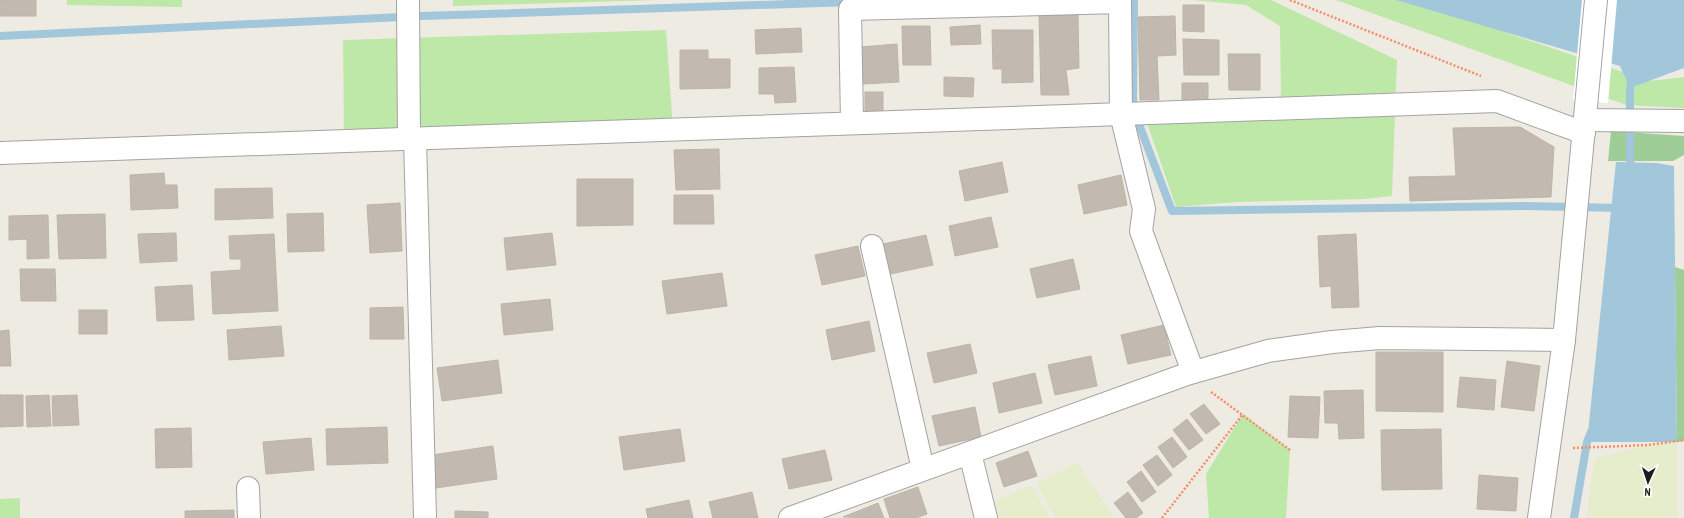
<svg xmlns="http://www.w3.org/2000/svg" width="1684" height="518" viewBox="0 0 1684 518" font-family="'PT Sans Narrow',sans-serif">
  <style>
    .farmland { fill: #e6edcd }
    .grass { fill: #bee8a7 }
    .forest { fill: #9fcd97 }
    .water { fill: #a2c7db }
    .pier { fill: #fff }
    .lines { fill: none; stroke-linecap: round; stroke-linejoin: round }
    .stream { stroke: #a2c7db; stroke-width: 8 }
    .building { fill: #c2bab1; stroke: #bfb4a4 }
    .minor-casing { stroke: #a3a3a3; stroke-width: 24 }
    .path { stroke: #f88b68; stroke-width: 2.5; stroke-dasharray: 2 2; stroke-linecap: butt }
    .minor { stroke: #fff; stroke-width: 22 }
  </style>
  <rect width="100%" height="100%" fill="#eeebe2"/>
  <g class="farmland">
    <path d="M1677,442L1678,518H1586L1595,458L1648,445Z"/>
    <path d="M1077,463L1114,518H1055L1036,483Z"/>
    <path d="M1031,485L1050,518H986L983,506Z"/>
  </g>
  <g class="grass">
    <path d="M67,0H182V7L67,5Z"/>
    <path d="M453,0H658L453,6Z"/>
    <path d="M1193,0H1271L1397,60L1392,196L1363,199L1237,202L1176,207L1147,123L1255,118L1281,95L1280,26L1246,5Z"/>
    <path d="M1336,0H1430L1510,34L1650,81L1684,77V108L1626,105Z"/>
    <path d="M666,30L673,130L344,133L343,40Z"/>
    <path d="M1243,414L1290,450L1286,518H1209L1206,474Z"/>
    <path d="M20,498V518H0V499Z"/>
  </g>
  <g class="forest">
    <path d="M1611,131L1684,136V155L1673,161H1608Z"/>
    <path d="M1675,267L1684,270V441L1677,442Z"/>
  </g>
  <g class="water">
    <path d="M1396,0H1684V68L1630,88L1620,66Z"/>
    <path d="M1616,162L1656,163L1674,166L1677,442H1587Z"/>
  </g>
  <path class="pier" d="M1582,0H1617L1608,103L1573,100Z"/>
  <g class="lines">
    <g class="stream">
      <path d="M1134,0L1133,102L1140,127L1172,211L1525,206L1622,208"/>
      <path d="M0,36L422,16L852,2"/>
      <path d="M1630,173V88L1632,78"/>
      <path d="M1574,518L1587,442L1591,432"/>
    </g>
  </g>
  <g class="building">
    <rect x="0" y="0" width="36" height="16"/>
    <path d="M1183,5H1204V32L1183,31Z"/>
    <path d="M1078,15L1079,68L1066,70L1069,95H1041L1039,16Z"/>
    <path d="M1175,16L1176,55L1157,56L1159,100H1140L1138,17Z"/>
    <path d="M980,25L981,44L951,45L950,27Z"/>
    <path d="M902,26H930L931,65H903Z"/>
    <path d="M801,28L802,52L756,54L755,30Z"/>
    <path d="M992,30H1033V82L1002,83V69H993Z"/>
    <path d="M1183,39L1219,40V75H1184Z"/>
    <path d="M897,44L899,82L863,84L861,47Z"/>
    <path d="M680,50H708V59H730V88L680,89Z"/>
    <path d="M1228,54H1260V90H1229Z"/>
    <path d="M794,67L796,102L775,103L774,94H759V68Z"/>
    <path d="M944,77L974,78L973,97L944,96Z"/>
    <path d="M1182,83H1208V100L1182,101Z"/>
    <rect x="865" y="92" width="18" height="21"/>
    <path d="M1520,127L1554,147L1551,197L1410,201L1409,177L1456,176L1453,128Z"/>
    <path d="M719,149L720,189L676,190L674,150Z"/>
    <path d="M1002,162L1008,192L965,201L959,171Z"/>
    <path d="M164,173L165,185H177L178,208L131,210L130,175Z"/>
    <path d="M1121,175L1127,205L1084,214L1078,185Z"/>
    <path d="M577,179H633V225L577,226Z"/>
    <path d="M272,188L273,218L215,220V189Z"/>
    <path d="M674,195H713L714,224H674Z"/>
    <path d="M400,203L402,251L370,253L367,205Z"/>
    <path d="M323,213L324,251L288,252L287,214Z"/>
    <path d="M105,214L106,258L59,259L57,215Z"/>
    <path d="M48,215L49,258L27,259V239L9,240V216Z"/>
    <path d="M991,217L998,247L955,256L949,226Z"/>
    <path d="M176,233L177,261L140,263L138,234Z"/>
    <path d="M552,233L556,265L507,270L504,238Z"/>
    <path d="M274,234L278,311L213,314L211,272L241,270V259H230L229,236Z"/>
    <path d="M1356,234L1359,307L1332,308L1331,286L1320,287L1318,236Z"/>
    <path d="M926,235L933,265L890,274L883,244Z"/>
    <path d="M858,246L865,276L822,285L815,255Z"/>
    <path d="M1073,259L1080,289L1037,298L1030,269Z"/>
    <path d="M20,269H55L56,301H21Z"/>
    <path d="M722,273L727,306L667,314L662,281Z"/>
    <path d="M192,285L194,320L157,321L155,287Z"/>
    <path d="M550,299L553,330L504,335L501,304Z"/>
    <path d="M403,307L404,339H370V308Z"/>
    <rect x="79" y="310" width="28" height="24"/>
    <path d="M869,321L875,351L832,360L826,330Z"/>
    <path d="M1164,325L1171,355L1128,364L1121,335Z"/>
    <path d="M281,326L284,356L229,360L227,330Z"/>
    <path d="M9,330L11,366H0V331Z"/>
    <path d="M970,344L977,373L934,383L927,353Z"/>
    <path d="M1376,352H1443V412L1376,411Z"/>
    <path d="M1091,356L1097,386L1055,395L1048,365Z"/>
    <path d="M498,360L502,393L442,401L437,368Z"/>
    <path d="M1507,361L1540,366L1534,411L1501,407Z"/>
    <path d="M1035,373L1042,403L999,413L993,383Z"/>
    <path d="M1460,377L1496,380L1494,410L1457,407Z"/>
    <path d="M1363,390L1364,438L1339,439L1338,423H1325L1324,391Z"/>
    <path d="M0,395H23V426L0,427Z"/>
    <path d="M49,395L51,426L27,427L26,396Z"/>
    <path d="M77,395L79,425L53,426L52,396Z"/>
    <path d="M1290,396L1320,397L1318,438L1288,437Z"/>
    <path d="M1204,404L1220,424L1206,434L1190,414Z"/>
    <path d="M975,407L981,437L939,446L932,416Z"/>
    <path d="M1187,419L1203,440L1189,450L1173,430Z"/>
    <path d="M387,427L388,463L327,465L326,429Z"/>
    <path d="M191,428L192,467L156,468L155,429Z"/>
    <path d="M680,429L685,461L624,470L619,437Z"/>
    <path d="M1441,429L1442,489L1382,490L1381,430Z"/>
    <path d="M1172,437L1187,457L1173,468L1158,447Z"/>
    <path d="M311,438L314,470L266,474L263,442Z"/>
    <path d="M493,446L497,479L436,488L432,455Z"/>
    <path d="M825,450L832,480L789,489L782,459Z"/>
    <path d="M1028,451L1037,476L1004,487L996,463Z"/>
    <path d="M1157,455L1172,475L1158,486L1143,465Z"/>
    <path d="M1141,471L1156,492L1142,502L1127,482Z"/>
    <path d="M1479,475L1518,478L1516,511L1477,509Z"/>
    <path d="M918,487L927,514L916,518H890L884,499Z"/>
    <path d="M752,492L758,518H713L709,502Z"/>
    <path d="M1128,492L1143,513L1136,518H1126L1114,503Z"/>
    <path d="M689,500L693,518H648L646,509Z"/>
    <path d="M878,503L884,518L843,517Z"/>
    <path d="M234,510V518H185V511Z"/>
    <path d="M455,511L488,512V518H455Z"/>
  </g>
  <g class="lines">
    <defs>
      <g id="minor">
        <path d="M408,0L409,139"/>
        <path d="M1585,120L1684,121"/>
        <path d="M852,123L850,9L1120,2L1121,114L1144,209L1141,231L1193,372"/>
        <path d="M415,138L425,518"/>
        <path d="M0,153L1497,101L1584,133"/>
        <path d="M872,246L923,469"/>
        <path d="M970,453L986,518"/>
        <path d="M248,488L249,518"/>
        <path d="M790,518L1187,374L1268,351L1332,342L1380,338L1564,340"/>
        <path d="M1539,518L1564,340L1596,0"/>
      </g>
    </defs>
    <use href="#minor" class="minor-casing"/>
    <g class="path">
      <path d="M1290,0L1481,76"/>
      <path d="M1211,392L1290,450"/>
      <path d="M1573,448L1648,445L1684,440"/>
      <path d="M1162,518L1243,414"/>
    </g>
    <use href="#minor" class="minor"/>
  </g>
  <g transform="translate(1648 482) rotate(183)" stroke="#ffffff" stroke-width="3" paint-order="stroke">
  <path d="M0-3L7 15L0 10L-7 15Z" fill="#1c1c1c"/>
  <text y="-6" font-size="11" font-weight="bold" text-anchor="middle" fill="#1c1c1c">N</text>
  </g>
</svg>
